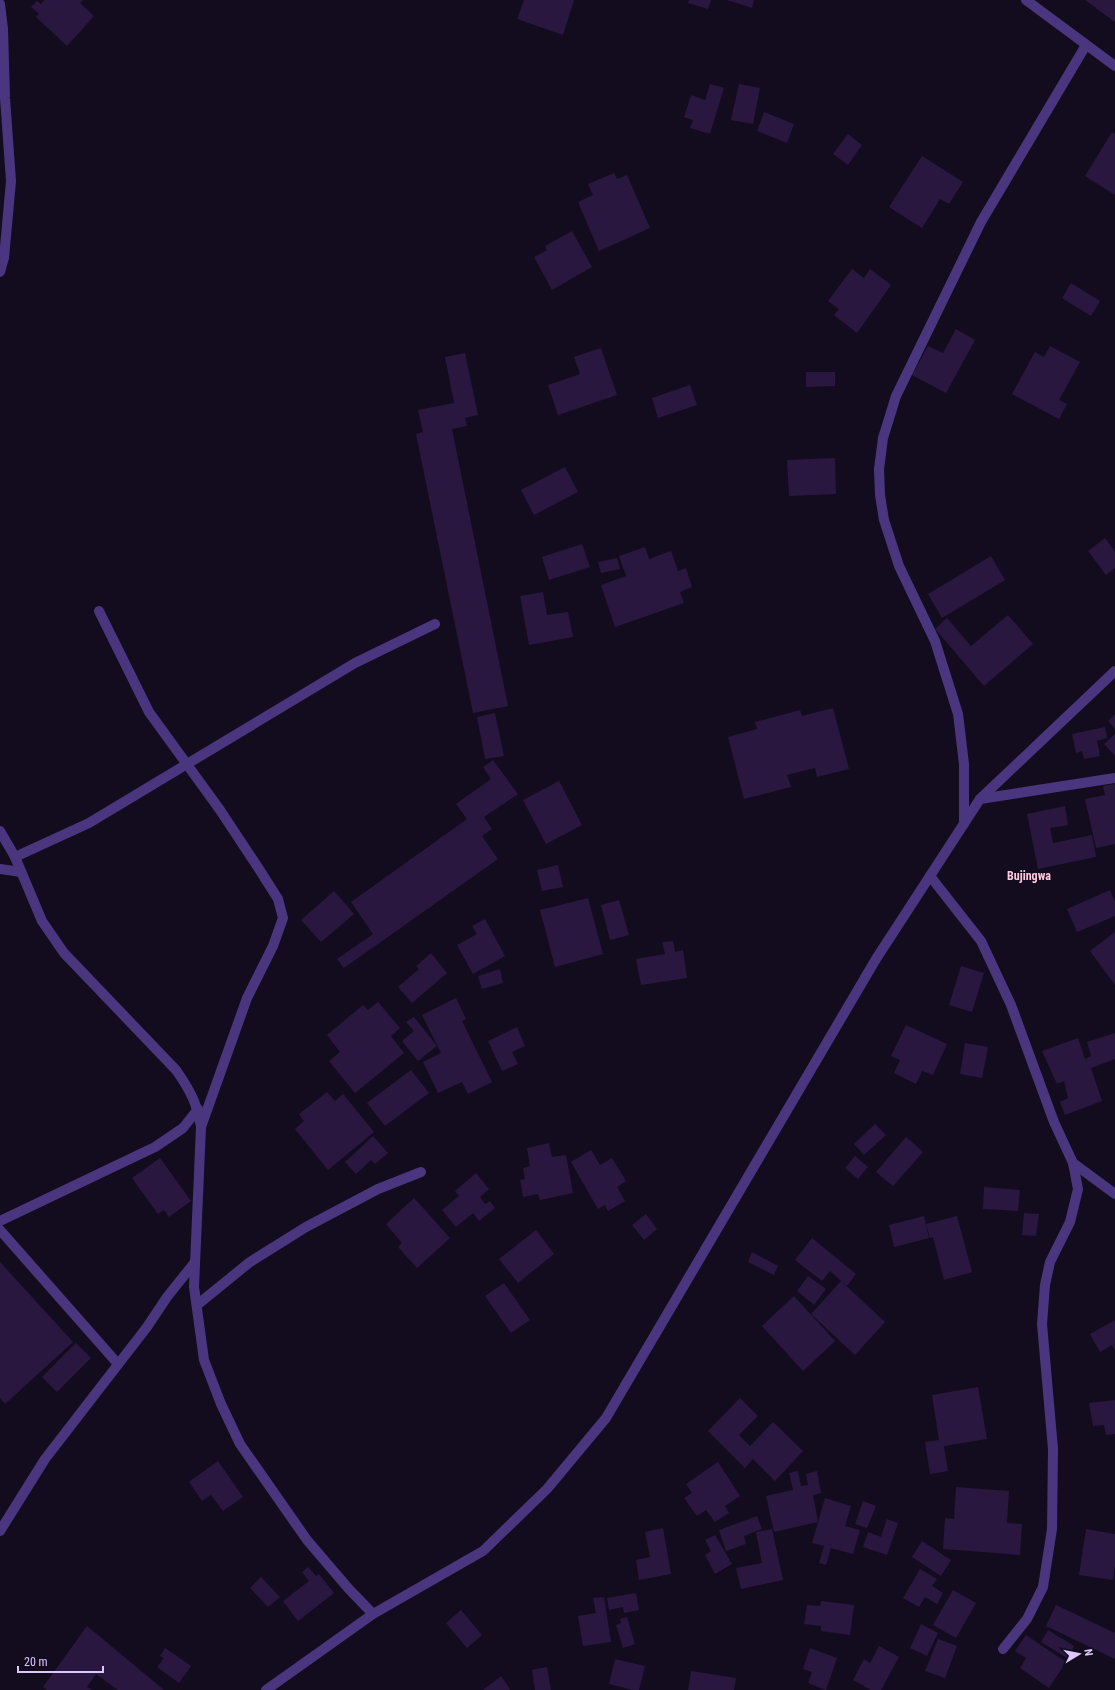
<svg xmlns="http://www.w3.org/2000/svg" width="1115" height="1690" viewBox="0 0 1115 1690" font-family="'Roboto Condensed',sans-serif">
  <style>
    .building { fill: #29173f }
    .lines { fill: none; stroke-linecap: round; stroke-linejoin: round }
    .lane { stroke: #4a367e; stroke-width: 10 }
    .street { stroke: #4a367e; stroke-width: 10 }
    .labels { text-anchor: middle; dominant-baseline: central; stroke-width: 4; stroke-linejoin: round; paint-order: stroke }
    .quarter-label { font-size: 12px; font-weight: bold; fill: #ffcadf; stroke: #130c1e }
  </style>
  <rect width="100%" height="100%" fill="#130c1e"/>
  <g class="building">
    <path d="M44,0H83L80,3L94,16L67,46L36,17L39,14L31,7L37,1L41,4Z"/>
    <path d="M524,0H574L563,35L517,19Z"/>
    <path d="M689,0H711L708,9L688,3Z"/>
    <path d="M727,0H754L752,8Z"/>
    <path d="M1085,0H1115V22Z"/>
    <path d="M710,84L724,88L710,134L690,128L693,120L684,117L691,95L705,100Z"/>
    <path d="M739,84L760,88L753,124L731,120Z"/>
    <path d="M764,112L794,124L787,143L757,131Z"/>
    <path d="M1112,132L1115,134V195L1085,176Z"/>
    <path d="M848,134L862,145L848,165L833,154Z"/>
    <path d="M922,156L963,182L949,204L940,199L922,228L889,207Z"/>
    <path d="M614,173L617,179L627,175L650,228L599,251L578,202L593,195L588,184Z"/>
    <path d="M572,231L592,267L552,290L534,257L547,250L545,246Z"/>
    <path d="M852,269L864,278L870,269L891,285L857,333L834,315L839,309L828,301Z"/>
    <path d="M1071,283L1100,301L1091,316L1062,298Z"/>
    <path d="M956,329L975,340L946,393L912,375L928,346L943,353Z"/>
    <path d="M1050,346L1080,362L1059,400L1067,404L1059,419L1012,394L1035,352L1044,357Z"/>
    <path d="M601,348L617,395L558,415L548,385L580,374L574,357Z"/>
    <path d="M465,353L478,415L465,418L467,426L452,429L508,706L473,713L416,434L423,432L418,410L454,403L445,357Z"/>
    <path d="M806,372H835V386L806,387Z"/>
    <path d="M690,385L697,405L658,418L652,398Z"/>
    <path d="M835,458L836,494L789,496L787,460Z"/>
    <path d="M565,467L578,492L534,515L521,490Z"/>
    <path d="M1105,538L1115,552V568L1106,575L1088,551Z"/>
    <path d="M582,544L590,567L549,580L542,557Z"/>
    <path d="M645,547L649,559L671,551L678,571L686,568L692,587L680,592L684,603L615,627L601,585L626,576L619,556Z"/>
    <path d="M991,556L1005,580L942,618L928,594Z"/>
    <path d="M617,558L620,569L601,573L598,562Z"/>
    <path d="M543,592L547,615L568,612L573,637L529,645L520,596Z"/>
    <path d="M1008,615L1033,644L984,686L935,629L947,618L971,646Z"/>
    <path d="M833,708L849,769L817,777L815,768L787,775L791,787L744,799L728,737L757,729L755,722L800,710L802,716Z"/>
    <path d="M495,713L504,756L485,759L477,717Z"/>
    <path d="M1115,714V729L1108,721Z"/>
    <path d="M1105,727L1107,738L1097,741L1100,756L1084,759L1082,751L1076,753L1072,734Z"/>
    <path d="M1115,734V756L1104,744Z"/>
    <path d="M493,760L518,794L484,817L492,829L482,836L498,859L344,968L337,959L373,934L351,902L467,819L456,804L491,779L483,767Z"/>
    <path d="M559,781L582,825L546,844L523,800Z"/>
    <path d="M1115,784V844L1096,848L1085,799L1105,795L1103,786Z"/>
    <path d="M1065,806L1068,825L1050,828L1053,843L1092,835L1096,857L1038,869L1027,814Z"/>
    <path d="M558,865L563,887L542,891L537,870Z"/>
    <path d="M1110,890L1115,902V916L1077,932L1067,909Z"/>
    <path d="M334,891L354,914L321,942L301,920Z"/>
    <path d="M588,898L603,954L555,967L540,910Z"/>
    <path d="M619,900L629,935L610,940L601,905Z"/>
    <path d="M485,919L505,956L473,974L457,945L477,934L472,926Z"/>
    <path d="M1115,932V985L1090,951Z"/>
    <path d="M673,941L675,952L683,950L687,978L641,985L636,959L665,954L662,942Z"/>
    <path d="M431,953L447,973L412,1003L398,987L419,969L416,966Z"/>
    <path d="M961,966L984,973L972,1012L949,1005Z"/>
    <path d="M500,969L503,983L482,989L478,976Z"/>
    <path d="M456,998L466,1019L462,1021L492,1082L468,1094L462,1082L438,1093L423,1062L441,1053L422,1015Z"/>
    <path d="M378,1002L400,1028L391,1036L404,1053L355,1093L329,1061L340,1052L327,1035L363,1005L368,1010Z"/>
    <path d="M414,1017L437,1046L418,1061L402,1041L414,1031L406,1022Z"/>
    <path d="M906,1025L947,1044L933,1075L922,1071L916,1084L894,1073L900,1060L891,1056Z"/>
    <path d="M517,1027L525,1046L512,1052L518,1064L502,1071L488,1041Z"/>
    <path d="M1115,1033V1059L1091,1068L1102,1101L1065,1115L1060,1102L1068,1098L1064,1081L1057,1084L1042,1051L1078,1038L1085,1059L1091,1056L1087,1042Z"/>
    <path d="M965,1043L988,1047L982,1078L960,1074Z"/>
    <path d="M411,1070L429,1093L385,1126L367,1103Z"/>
    <path d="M327,1092L335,1101L343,1094L374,1132L328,1170L295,1129L304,1121L299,1114Z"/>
    <path d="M875,1124L886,1135L864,1155L854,1144Z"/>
    <path d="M373,1136L388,1153L375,1164L371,1160L356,1174L345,1162Z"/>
    <path d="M906,1137L923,1152L893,1186L876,1172Z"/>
    <path d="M549,1143L552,1157L566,1155L573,1193L540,1200L538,1194L523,1197L520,1180L525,1179L523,1168L530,1166L527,1148Z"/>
    <path d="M591,1150L600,1165L612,1158L626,1181L617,1187L625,1201L608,1211L605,1205L598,1209L571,1162Z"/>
    <path d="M855,1156L868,1167L858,1179L845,1168Z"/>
    <path d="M160,1158L191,1201L169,1217L164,1210L158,1214L132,1178Z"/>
    <path d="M476,1173L489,1189L480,1197L485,1204L490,1201L495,1208L479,1221L473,1213L456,1227L442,1210L459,1196L455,1191Z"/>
    <path d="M984,1187L1020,1190L1018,1211L983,1209Z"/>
    <path d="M414,1198L450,1238L417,1268L398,1247L402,1243L386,1224Z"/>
    <path d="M1024,1213L1039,1214L1036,1236L1022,1235Z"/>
    <path d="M646,1214L657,1229L644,1240L632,1225Z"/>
    <path d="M924,1216L929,1238L894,1247L889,1225Z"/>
    <path d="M957,1216L972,1272L944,1280L933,1237L930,1238L926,1224Z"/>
    <path d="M536,1230L554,1254L518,1283L499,1259Z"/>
    <path d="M812,1238L856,1274L847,1286L830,1271L822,1281L795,1260Z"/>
    <path d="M752,1252L778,1266L774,1275L748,1262Z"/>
    <path d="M0,1262L73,1342L5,1404L0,1398Z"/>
    <path d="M808,1276L826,1289L814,1305L797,1291Z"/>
    <path d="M841,1281L885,1322L855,1355L811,1314Z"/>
    <path d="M504,1283L530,1320L511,1333L485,1296Z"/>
    <path d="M794,1296L835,1341L803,1371L762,1326Z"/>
    <path d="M1115,1320V1350L1112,1345L1100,1352L1090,1334Z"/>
    <path d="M76,1343L91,1358L57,1392L42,1377Z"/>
    <path d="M978,1387L987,1439L944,1446L948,1471L930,1474L925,1442L939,1440L932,1395Z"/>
    <path d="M740,1398L758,1416L739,1435L750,1446L773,1422L803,1451L775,1481L753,1459L745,1468L708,1431Z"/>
    <path d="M1115,1400V1434L1106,1435L1104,1425L1093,1426L1089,1403Z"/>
    <path d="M218,1461L243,1497L223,1511L211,1495L202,1501L189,1482Z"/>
    <path d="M718,1462L740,1496L725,1506L729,1513L715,1522L706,1510L697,1516L684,1498L692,1493L686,1484Z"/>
    <path d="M798,1471L801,1486L808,1485L806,1474L817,1471L821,1493L813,1495L818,1522L774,1532L766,1496L793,1490L789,1473Z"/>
    <path d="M956,1487L1009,1491L1007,1523L1022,1524L1020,1555L943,1549L945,1518L954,1519Z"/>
    <path d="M825,1498L851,1506L845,1526L860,1530L853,1554L831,1548L826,1565L819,1563L824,1546L812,1543Z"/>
    <path d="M863,1501L876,1506L867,1528L855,1524Z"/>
    <path d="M757,1516L762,1529L744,1536L746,1544L726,1551L719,1530Z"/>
    <path d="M887,1519L898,1523L887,1555L863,1547L868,1532L881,1537Z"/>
    <path d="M663,1528L671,1574L639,1580L636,1560L650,1557L645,1532Z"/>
    <path d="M772,1529L783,1580L741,1589L736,1568L762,1563L756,1532Z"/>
    <path d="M1086,1529L1115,1534V1565L1113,1580L1079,1575Z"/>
    <path d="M715,1535L732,1564L715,1574L705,1555L711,1551L705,1540Z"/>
    <path d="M922,1541L951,1560L941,1576L912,1557Z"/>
    <path d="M308,1567L316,1576L319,1574L334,1593L298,1621L283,1601L309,1581L302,1572Z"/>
    <path d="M920,1569L937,1579L932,1586L943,1593L937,1604L925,1597L919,1607L903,1598Z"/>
    <path d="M261,1577L280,1597L268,1607L250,1588Z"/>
    <path d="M953,1590L976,1603L956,1638L933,1625Z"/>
    <path d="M636,1593L639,1610L624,1613L623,1607L609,1610L607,1598Z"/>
    <path d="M604,1597L611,1642L583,1646L578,1616L596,1613L593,1598Z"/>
    <path d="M821,1601L854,1605L850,1635L821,1631V1626L804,1624L807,1605L820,1606Z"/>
    <path d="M1056,1605L1115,1633V1659L1046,1626Z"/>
    <path d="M461,1610L482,1635L467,1648L446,1623Z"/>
    <path d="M627,1617L635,1644L623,1648L616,1625L621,1623L620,1619Z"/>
    <path d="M921,1624L938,1633L927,1656L910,1648Z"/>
    <path d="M87,1626L164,1690H118L96,1674L87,1687L92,1690H47L43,1687Z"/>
    <path d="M1048,1630L1074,1646L1067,1658L1041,1642Z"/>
    <path d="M1026,1635L1066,1662L1049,1688L1020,1668L1026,1658L1015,1651Z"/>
    <path d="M938,1639L957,1646L945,1678L925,1671Z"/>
    <path d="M879,1646L899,1657L881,1690H871L853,1680L864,1659L870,1663Z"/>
    <path d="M165,1648L191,1666L179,1683L157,1667L164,1658L160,1656Z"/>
    <path d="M810,1648L837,1658L826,1690L808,1683L812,1672L803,1669Z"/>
    <path d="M615,1659L645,1666L639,1690H633L609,1684Z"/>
    <path d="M547,1667L551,1690H535L532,1670Z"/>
    <path d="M691,1671L736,1678L734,1690H688Z"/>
    <path d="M501,1676L510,1689L509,1690H483Z"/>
  </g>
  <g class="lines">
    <g class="lane">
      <path d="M99,611L149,712L220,810L259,869L278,899L283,918L273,946L247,998L201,1127"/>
      <path d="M15,857L89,823L355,663L435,624"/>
    </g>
    <g class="street">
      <path d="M1026,0L1115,66"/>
      <path d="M0,4L3,29L5,98L11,181L4,258L0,272"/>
      <path d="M980,799L1115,778"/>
      <path d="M964,824V764L958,714L935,641L899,566L884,520L880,495L879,469L883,438L896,396L981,222L1086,45"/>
      <path d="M0,831L15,857L42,921L64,953L176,1070C190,1090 197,1103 201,1127L194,1287L204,1360L221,1404L240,1444L307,1540L348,1588L373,1614"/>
      <path d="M0,869L21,872"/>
      <path d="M930,876L981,941L1011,1005L1054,1122L1073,1163L1078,1189L1070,1222L1050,1262L1045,1285L1042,1324L1053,1449L1052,1529L1043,1587L1027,1619L1003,1649"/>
      <path d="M1073,1163L1115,1194"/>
      <path d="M0,1221L155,1147L183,1128L198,1109"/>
      <path d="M0,1230L118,1364"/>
      <path d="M197,1305L250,1262L306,1227L378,1189L421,1172"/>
      <path d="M0,1531L45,1459L147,1327L167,1297L195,1262"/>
      <path d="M266,1690L373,1614L483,1551L547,1489L606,1418L876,959L980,799L1115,671"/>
    </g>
  </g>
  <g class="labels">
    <g class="quarter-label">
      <text x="1029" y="876">Bujingwa</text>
    </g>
  </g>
  <g transform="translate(1079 1654) rotate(80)" stroke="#130c1e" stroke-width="3" paint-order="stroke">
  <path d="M0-3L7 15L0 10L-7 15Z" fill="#dcc8ff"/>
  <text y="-6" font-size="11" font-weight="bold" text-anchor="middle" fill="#dcc8ff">N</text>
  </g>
  <path d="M18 1666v6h85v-6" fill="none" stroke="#dcc8ff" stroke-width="2"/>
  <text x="24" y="1666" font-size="12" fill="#dcc8ff" stroke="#130c1e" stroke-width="3" paint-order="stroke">20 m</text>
</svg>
